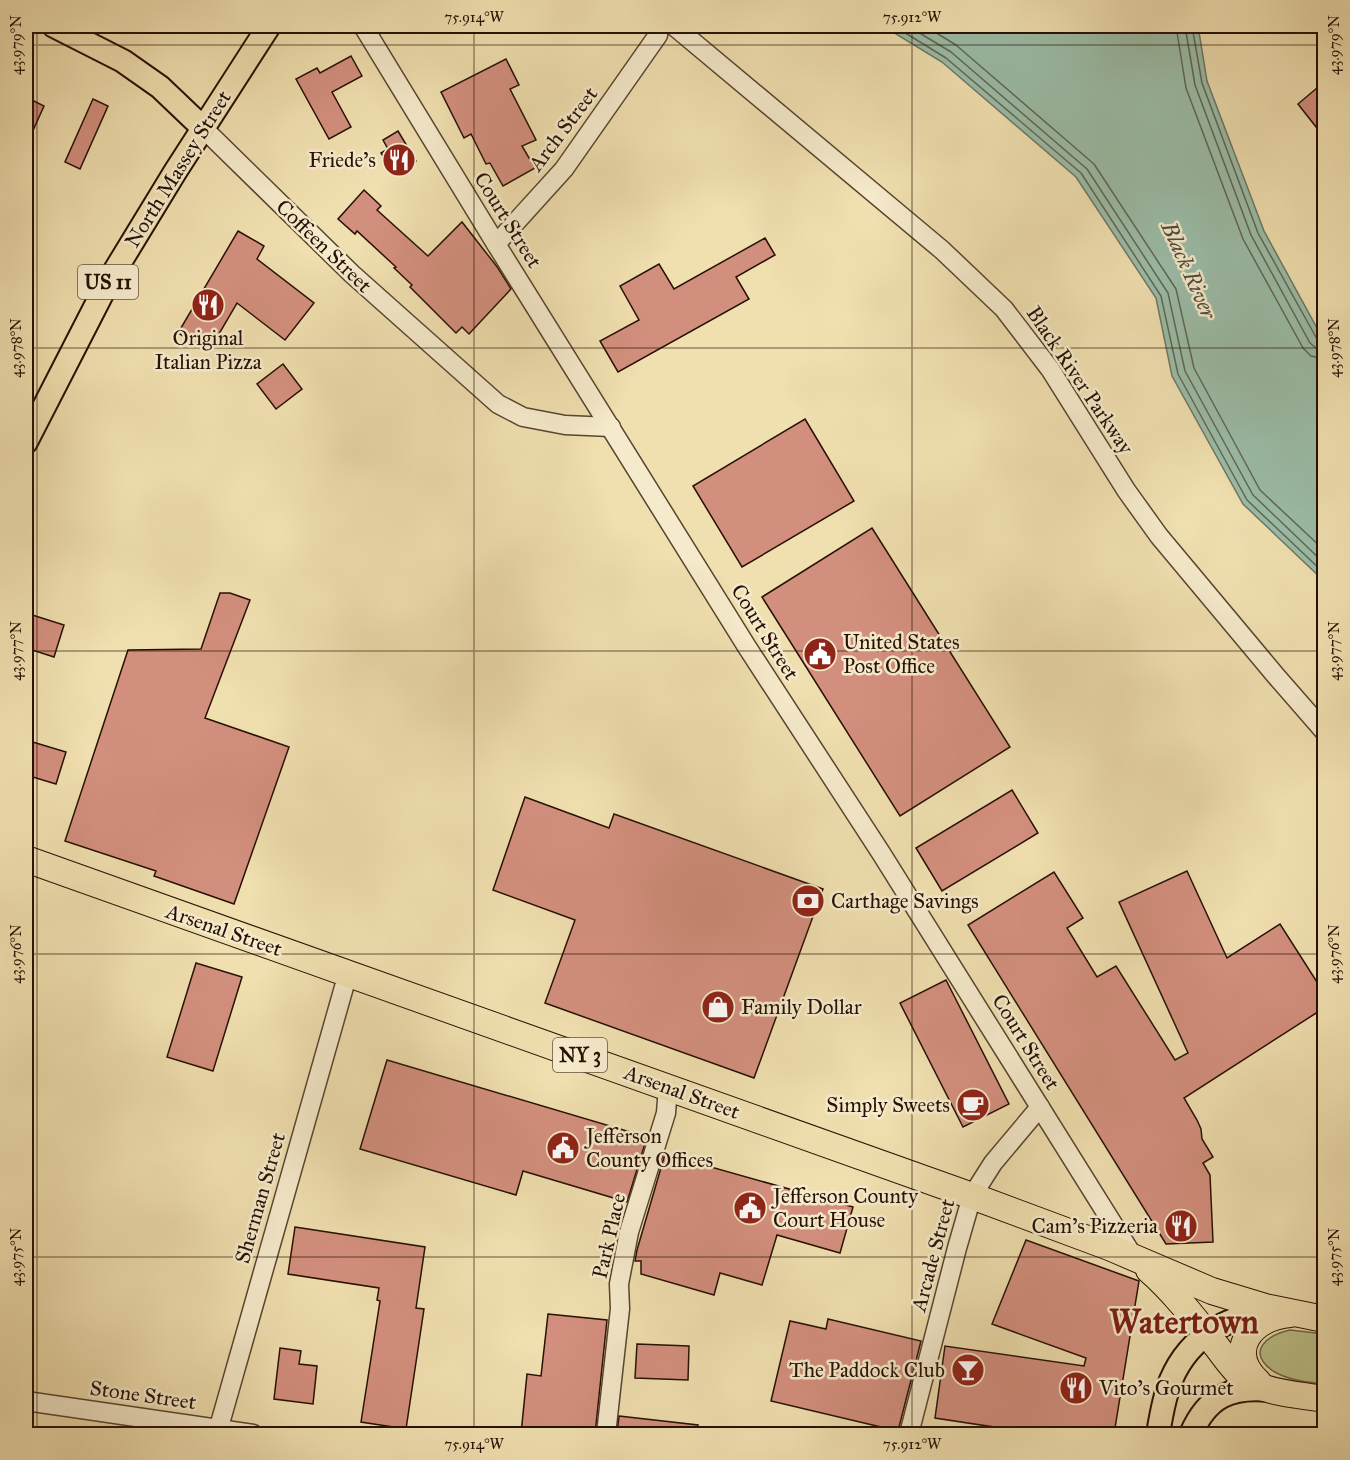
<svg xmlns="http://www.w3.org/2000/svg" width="1350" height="1460" viewBox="0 0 1350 1460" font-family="'IM FELL Great Primer',serif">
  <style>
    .green { fill: #bcc189; stroke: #716946; stroke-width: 1.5 }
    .water { fill: #9bbda8; stroke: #6c7866; stroke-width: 1.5 }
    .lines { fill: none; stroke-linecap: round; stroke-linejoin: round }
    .shore { stroke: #606756; stroke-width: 1.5 }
    .building { fill: #d38f7e; stroke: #261104; stroke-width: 1.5 }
    .minor-casing { stroke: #58442f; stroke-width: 21 }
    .major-casing { stroke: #261104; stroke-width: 26 }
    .highway-casing { stroke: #261104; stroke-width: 28 }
    .minor { stroke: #f5eacb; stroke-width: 18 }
    .major { stroke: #f0dfaf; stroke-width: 22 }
    .highway { stroke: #f0dfaf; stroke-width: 26 }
    .ticks { fill: none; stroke: #261104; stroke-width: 1.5; stroke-opacity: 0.45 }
    .labels { text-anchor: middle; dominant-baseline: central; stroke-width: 5; stroke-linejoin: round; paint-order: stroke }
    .shield { fill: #f5eacb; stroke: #645240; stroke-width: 1.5 }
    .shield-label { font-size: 20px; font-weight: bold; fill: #261104 }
    .street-label { font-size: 21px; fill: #261104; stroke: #f5eacb }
    .poi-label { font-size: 21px; fill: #261104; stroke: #f5eacb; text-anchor: start }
    .water-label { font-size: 22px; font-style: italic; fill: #4f4d3d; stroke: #f5eacb }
    .town-label { font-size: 33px; font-weight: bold; fill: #7a1f14; stroke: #f5eacb }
    .neatline { fill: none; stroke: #261104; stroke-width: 2 }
    .ticks-label { font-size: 15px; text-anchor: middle; fill: #261104 }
  </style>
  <rect width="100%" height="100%" fill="#f0dfaf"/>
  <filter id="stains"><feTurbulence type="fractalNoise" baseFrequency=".00333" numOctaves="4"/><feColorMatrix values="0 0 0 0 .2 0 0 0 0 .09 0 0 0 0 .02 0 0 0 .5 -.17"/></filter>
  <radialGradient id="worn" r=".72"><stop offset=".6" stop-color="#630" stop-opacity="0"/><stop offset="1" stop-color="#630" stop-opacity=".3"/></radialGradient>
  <path class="green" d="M1290,1330L1324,1334V1384C1308,1382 1287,1380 1273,1371C1245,1351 1268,1335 1290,1330Z"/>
  <path class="water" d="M883,26H1198L1207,81L1264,231L1324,341V581L1243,504L1172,376L1156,298L1076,177L942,62Z"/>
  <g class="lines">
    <g class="shore">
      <path d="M894,26L946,58L1081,173L1161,296L1178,374L1247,500L1324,573"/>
      <path d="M908,26L951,52L1087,169L1168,293L1185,371L1253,495L1324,563"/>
      <path d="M925,26L956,45L1094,164L1176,289L1194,368L1260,490L1324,550"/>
      <path d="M1176,26L1186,88L1243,239L1303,348L1311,356L1324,359"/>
      <path d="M1185,26L1195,85L1251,235L1310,343L1317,349L1324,350"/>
      <path d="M1192,26L1202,83L1258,233L1317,339L1324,343"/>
    </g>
  </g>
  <g class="building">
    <path d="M351,56L362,76L332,92L351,127L329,139L296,79L317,68L320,73Z"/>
    <path d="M506,59L519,85L510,89L536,140L522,146L535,168L503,186L490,163L486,164L471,134L464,138L441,92Z"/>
    <path d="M1324,82V137L1298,104Z"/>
    <path d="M26,97L44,106L26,146Z"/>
    <path d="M93,99L108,106L80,169L65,162Z"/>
    <path d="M398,131L416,161L395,174L381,153L388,149L383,140Z"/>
    <path d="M364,190L381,206L377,210L428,256L462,222L498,268L511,289L469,334L462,327L456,333L410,287L412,285L394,268L396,267L357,231L355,234L338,219Z"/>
    <path d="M238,231L264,246L257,259L314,303L285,340L237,303L209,351L178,333Z"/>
    <path d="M765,238L775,255L736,277L749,299L618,372L600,341L639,320L620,286L659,264L674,289Z"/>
    <path d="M283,364L302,389L276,409L257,384Z"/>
    <path d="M805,419L854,501L742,567L693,486Z"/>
    <path d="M872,528L1010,747L900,816L762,597Z"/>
    <path d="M220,593H230L250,600L205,718L289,747L234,904L154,876L156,871L65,841L128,650L201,649Z"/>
    <path d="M26,613L64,625L54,657L26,648Z"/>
    <path d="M26,740L66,752L56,784L26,775Z"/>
    <path d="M1012,790L1038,833L942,891L916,848Z"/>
    <path d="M525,797L609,828L614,814L823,889L754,1078L545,1003L575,920L493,890Z"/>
    <path d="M1187,871L1227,958L1280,924L1324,993V1008L1184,1098L1197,1120L1201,1129L1202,1139L1213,1157L1203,1163L1210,1175L1213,1242L1166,1244L968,925L1054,872L1083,918L1067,928L1097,977L1116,966L1175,1060L1188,1053L1119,902Z"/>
    <path d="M196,963L242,977L213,1071L167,1057Z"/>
    <path d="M946,980L1009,1104L963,1127L900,1003Z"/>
    <path d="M387,1060L647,1137L627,1202L523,1171L516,1195L360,1149Z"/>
    <path d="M665,1154L853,1207L840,1253L777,1235L762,1285L720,1273L714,1295L641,1274V1261H635L637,1250Z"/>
    <path d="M295,1227L425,1247L416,1308L424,1309L406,1429L361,1422L380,1301L377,1300L379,1288L288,1274Z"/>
    <path d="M1026,1240L1139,1281L1114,1434H1026L1027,1432L935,1418L945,1346L1084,1366L1086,1358L992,1324Z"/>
    <path d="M548,1314L607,1320L595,1434H521L527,1374L541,1376Z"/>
    <path d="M828,1319L921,1341L898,1431L771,1401L790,1321L826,1329Z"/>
    <path d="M637,1344L689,1346L688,1380L635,1378Z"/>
    <path d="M280,1348L301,1351L299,1364L317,1366L313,1404L274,1399Z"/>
    <path d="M619,1416L698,1425L697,1434H617Z"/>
  </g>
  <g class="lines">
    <defs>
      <g id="minor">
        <path d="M363,26L496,244L747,647L881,853L1133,1256"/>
        <path d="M674,26L942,250L1004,309L1050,369L1126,490L1159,536L1276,676L1324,731"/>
        <path d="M203,128L352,274L498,404L523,417L565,425L611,427"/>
        <path d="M496,244L564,169L658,35"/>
        <path d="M26,1401L253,1434"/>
        <path d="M217,1434L348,973"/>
        <path d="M606,1434L620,1309L619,1284L629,1232L666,1113L668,1087"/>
        <path d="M909,1434L957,1248L972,1196L993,1163L1040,1107"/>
      </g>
      <g id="major">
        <path d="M54,26L123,61L160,87L203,128"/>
        <path d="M26,442L108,282L175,172L269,26"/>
        <path d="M1158,1434C1161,1416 1164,1397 1171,1380C1190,1335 1233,1311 1280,1313"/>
        <path d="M1191,1434C1207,1397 1230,1386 1270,1390"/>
      </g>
      <g id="highway">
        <path d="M26,859L972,1196L1109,1247L1212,1291L1265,1307L1324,1319"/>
        <path d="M1149,1270C1173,1291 1194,1318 1214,1343C1227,1359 1236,1376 1256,1385C1277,1394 1302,1395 1324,1399"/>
        <path d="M1258,1382C1225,1351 1251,1317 1290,1314"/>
      </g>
    </defs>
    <use href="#minor" class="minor-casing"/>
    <use href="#major" class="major-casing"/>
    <use href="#highway" class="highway-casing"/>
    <use href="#minor" class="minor"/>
    <use href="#major" class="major"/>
    <use href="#highway" class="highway"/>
  </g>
  <path class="ticks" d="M37,26V1434M474,26V1434M912,26V1434M26,45H1324M26,348H1324M26,651H1324M26,954H1324M26,1257H1324"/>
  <defs>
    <symbol id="restaurant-disc" viewBox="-11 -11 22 22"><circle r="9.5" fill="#8f2418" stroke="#f5eacb"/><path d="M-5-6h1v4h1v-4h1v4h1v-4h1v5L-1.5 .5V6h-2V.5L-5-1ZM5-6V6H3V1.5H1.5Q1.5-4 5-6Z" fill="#fff"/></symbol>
    <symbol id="civic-disc" viewBox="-11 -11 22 22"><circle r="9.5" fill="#8f2418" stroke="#f5eacb"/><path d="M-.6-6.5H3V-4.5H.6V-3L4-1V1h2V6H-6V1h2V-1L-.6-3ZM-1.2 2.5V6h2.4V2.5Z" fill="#fff"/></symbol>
    <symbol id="bank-disc" viewBox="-11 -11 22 22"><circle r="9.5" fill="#8f2418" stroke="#f5eacb"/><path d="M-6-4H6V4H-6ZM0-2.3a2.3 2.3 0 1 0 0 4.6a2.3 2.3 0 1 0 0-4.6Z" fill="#fff"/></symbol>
    <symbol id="shop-disc" viewBox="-11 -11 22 22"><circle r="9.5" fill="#8f2418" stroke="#f5eacb"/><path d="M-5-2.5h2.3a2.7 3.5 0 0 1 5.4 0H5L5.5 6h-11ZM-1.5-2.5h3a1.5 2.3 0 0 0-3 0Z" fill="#fff"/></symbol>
    <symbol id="cafe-disc" viewBox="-11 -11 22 22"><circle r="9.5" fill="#8f2418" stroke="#f5eacb"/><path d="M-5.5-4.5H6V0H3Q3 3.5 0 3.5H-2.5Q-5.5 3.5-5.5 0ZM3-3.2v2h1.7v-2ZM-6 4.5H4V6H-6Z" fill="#fff"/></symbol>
    <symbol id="bar-disc" viewBox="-11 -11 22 22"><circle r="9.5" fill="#8f2418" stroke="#f5eacb"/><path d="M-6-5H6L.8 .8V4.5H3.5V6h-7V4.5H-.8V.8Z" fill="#fff"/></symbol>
  </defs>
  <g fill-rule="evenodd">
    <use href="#restaurant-disc" x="380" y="141" width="38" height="38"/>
    <use href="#restaurant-disc" x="189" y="286" width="38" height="38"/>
    <use href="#civic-disc" x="801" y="635" width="38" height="38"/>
    <use href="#bank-disc" x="789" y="882" width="38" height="38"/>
    <use href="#shop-disc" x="699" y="988" width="38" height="38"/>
    <use href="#cafe-disc" x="954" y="1086" width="38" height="38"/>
    <use href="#civic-disc" x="544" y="1129" width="38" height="38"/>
    <use href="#civic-disc" x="731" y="1189" width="38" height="38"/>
    <use href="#restaurant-disc" x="1162" y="1207" width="38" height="38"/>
    <use href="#bar-disc" x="949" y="1351" width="38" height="38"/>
    <use href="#restaurant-disc" x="1057" y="1369" width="38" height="38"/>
  </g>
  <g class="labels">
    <g class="shield">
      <rect x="78" y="265" width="60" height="34" rx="4.5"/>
      <rect x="553" y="1038" width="54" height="34" rx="4.5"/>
    </g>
    <g class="shield-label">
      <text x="108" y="282">US 11</text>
      <text x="580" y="1055">NY 3</text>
    </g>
    <g class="street-label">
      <text transform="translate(563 129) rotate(-53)">Arch Street</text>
      <text transform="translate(178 169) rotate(-58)">North Massey Street</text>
      <text transform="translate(508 220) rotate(58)">Court Street</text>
      <text transform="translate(324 246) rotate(44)">Coffeen Street</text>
      <text transform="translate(1080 380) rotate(56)">Black River Parkway</text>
      <text transform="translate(765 632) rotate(58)">Court Street</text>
      <text transform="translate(224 930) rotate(19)">Arsenal Street</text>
      <text transform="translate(1026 1042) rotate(58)">Court Street</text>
      <text transform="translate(682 1092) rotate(20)">Arsenal Street</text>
      <text transform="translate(260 1198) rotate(-74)">Sherman Street</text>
      <text transform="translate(609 1236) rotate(-77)">Park Place</text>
      <text transform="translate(933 1255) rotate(-75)">Arcade Street</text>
      <text transform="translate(143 1395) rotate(8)">Stone Street</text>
    </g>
    <g class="poi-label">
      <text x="376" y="160" text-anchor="end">Friede's</text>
      <text x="208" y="338" text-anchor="middle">Original<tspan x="208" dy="24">Italian Pizza</tspan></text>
      <text x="843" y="642">United States<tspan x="843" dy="24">Post Office</tspan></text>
      <text x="831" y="901">Carthage Savings</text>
      <text x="741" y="1007">Family Dollar</text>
      <text x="950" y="1105" text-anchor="end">Simply Sweets</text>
      <text x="586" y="1136">Jefferson<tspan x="586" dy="24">County Offices</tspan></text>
      <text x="773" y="1196">Jefferson County<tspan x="773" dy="24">Court House</tspan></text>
      <text x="1158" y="1226" text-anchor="end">Cam's Pizzeria</text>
      <text x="945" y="1370" text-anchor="end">The Paddock Club</text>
      <text x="1099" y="1388">Vito's Gourmet</text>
    </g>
    <g class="water-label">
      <text transform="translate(1189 270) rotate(66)">Black River</text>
    </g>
    <g class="town-label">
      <text x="1184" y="1322">Watertown</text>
    </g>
  </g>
  <rect width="1350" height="1460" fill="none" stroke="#f0dfaf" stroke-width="66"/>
  <rect x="33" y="33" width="1284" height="1394" class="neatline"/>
  <g class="ticks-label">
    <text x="474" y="22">75.914°W</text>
    <text x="912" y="22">75.912°W</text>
    <text transform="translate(16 45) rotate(-90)" y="5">43.979°N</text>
    <text transform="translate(1334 45) rotate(-90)" y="5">43.979°N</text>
    <text transform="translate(16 348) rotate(-90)" y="5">43.978°N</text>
    <text transform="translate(1334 348) rotate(-90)" y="5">43.978°N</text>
    <text transform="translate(16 651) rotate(-90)" y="5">43.977°N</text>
    <text transform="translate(1334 651) rotate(-90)" y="5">43.977°N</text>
    <text transform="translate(16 954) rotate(-90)" y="5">43.976°N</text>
    <text transform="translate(1334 954) rotate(-90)" y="5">43.976°N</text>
    <text transform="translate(16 1257) rotate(-90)" y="5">43.975°N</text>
    <text transform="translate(1334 1257) rotate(-90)" y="5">43.975°N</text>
    <text x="474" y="1449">75.914°W</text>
    <text x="912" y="1449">75.912°W</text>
  </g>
  <rect width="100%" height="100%" filter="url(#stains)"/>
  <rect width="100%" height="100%" fill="url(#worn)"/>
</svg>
